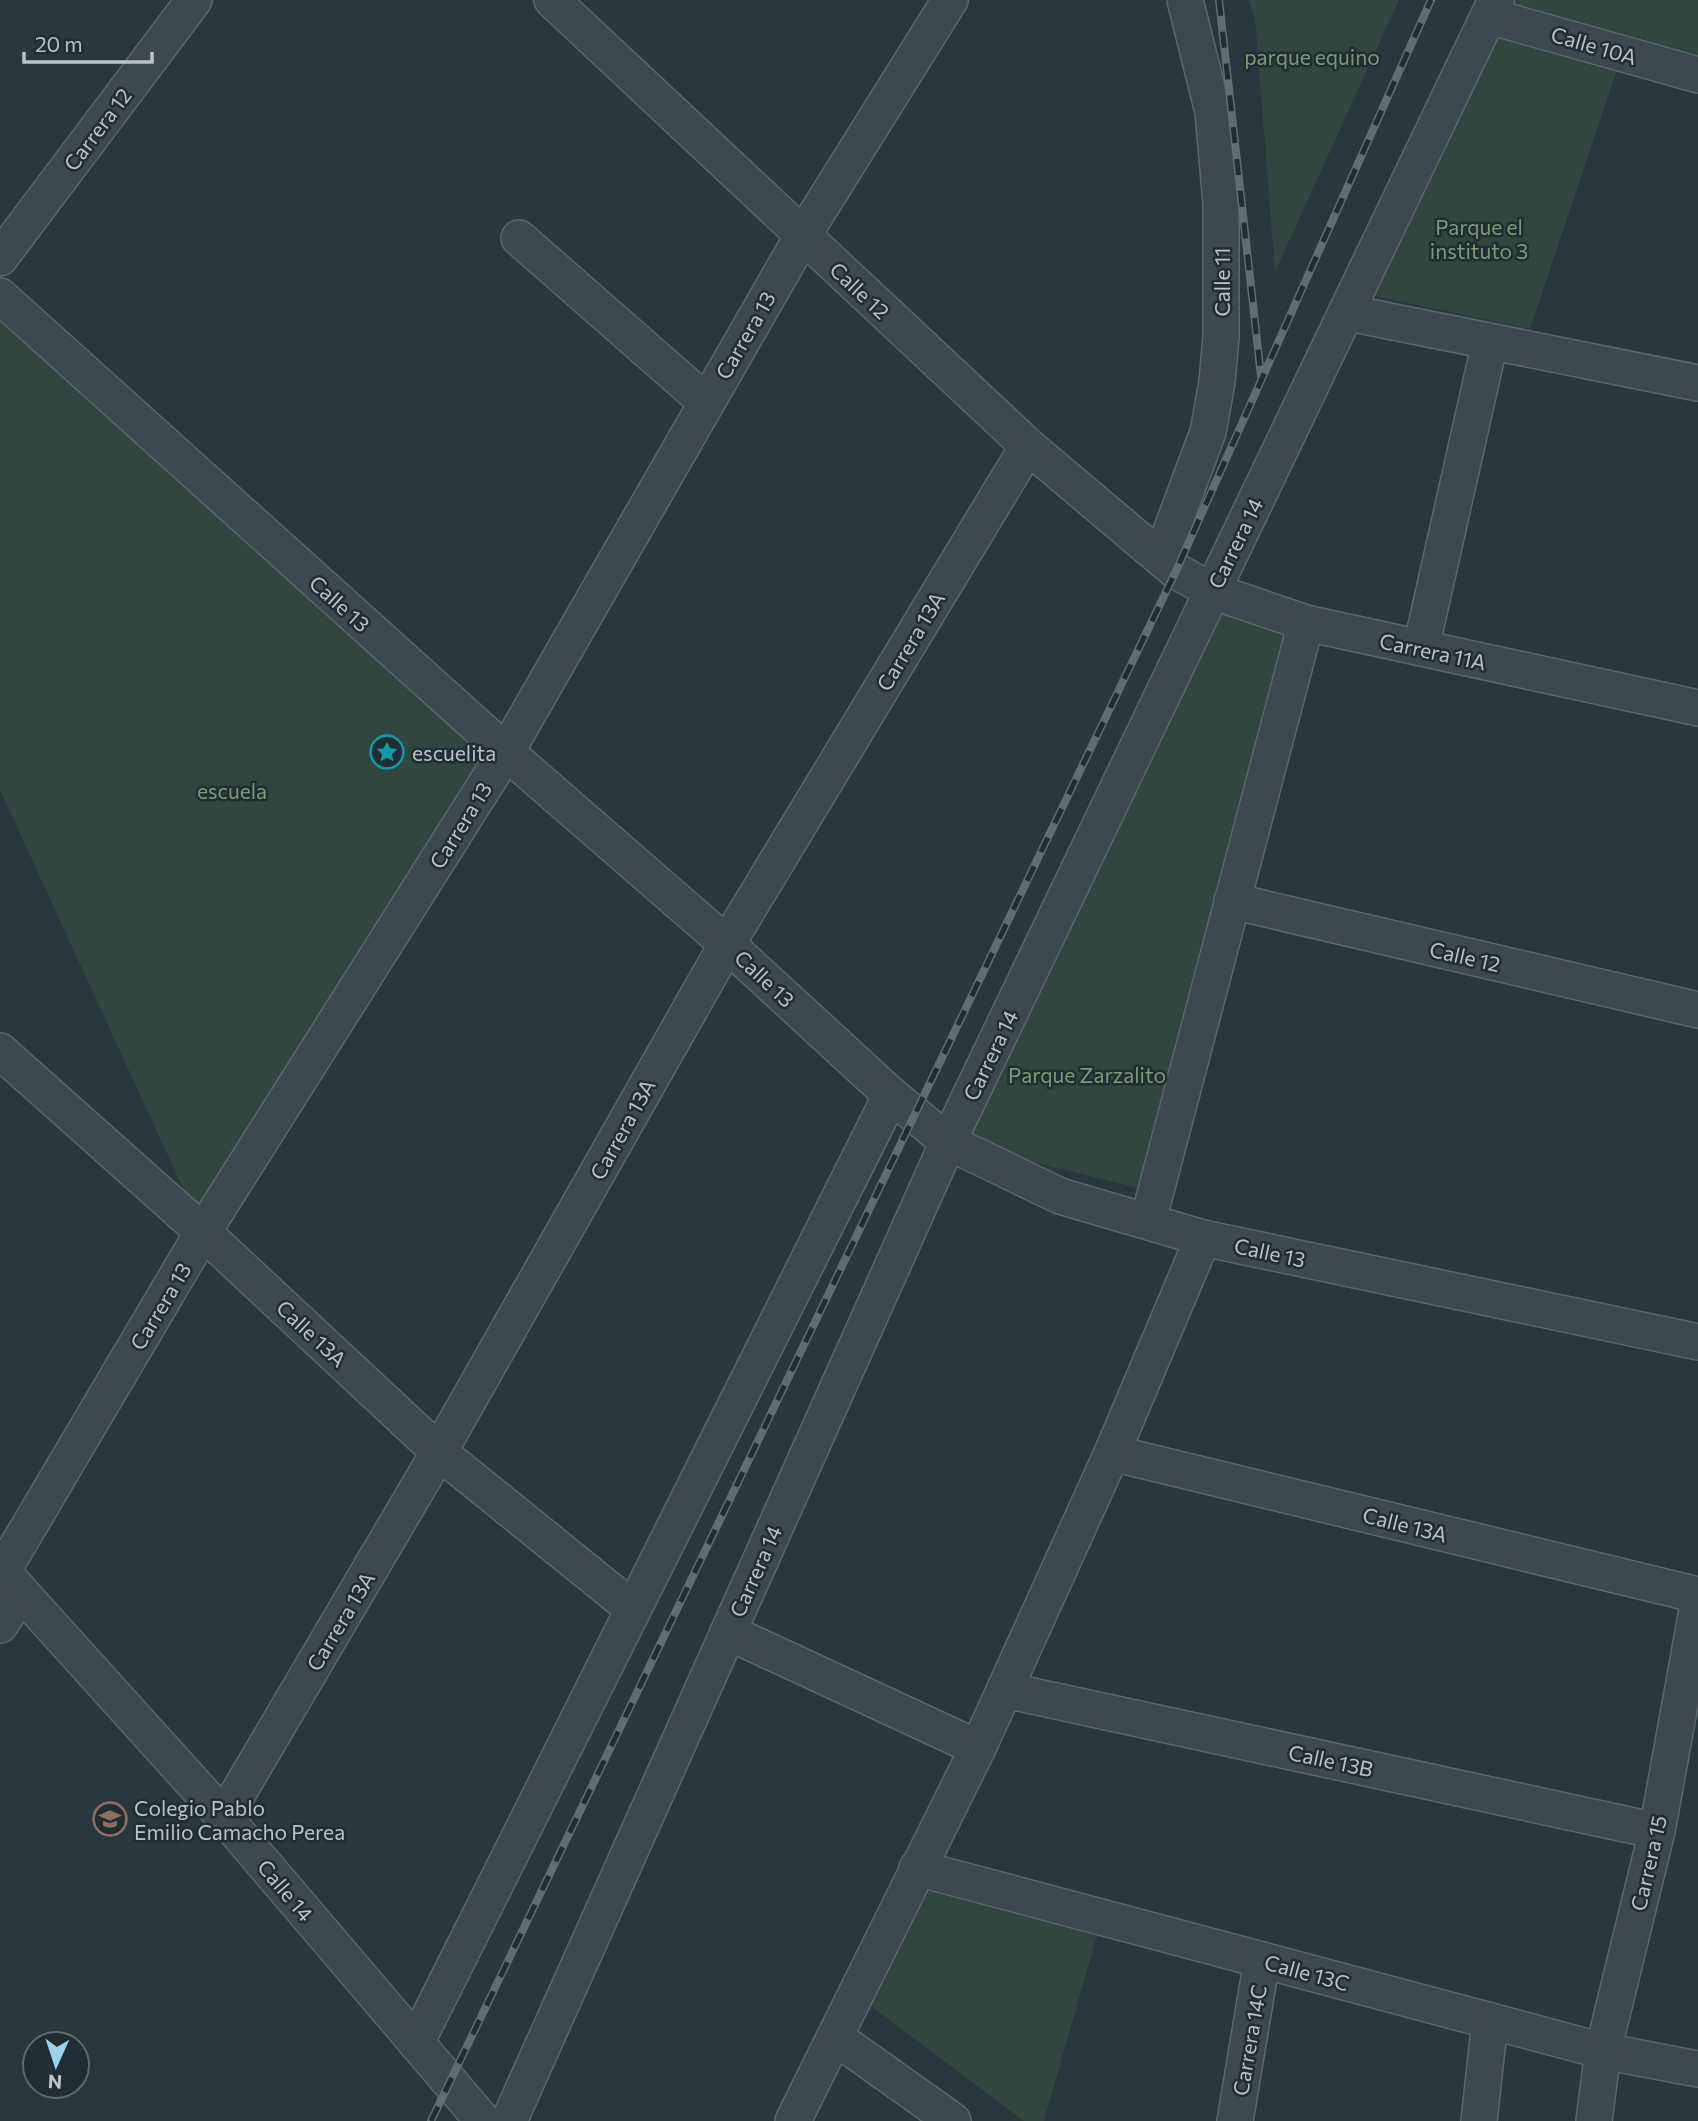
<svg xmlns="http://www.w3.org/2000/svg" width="1698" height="2121" viewBox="0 0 1698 2121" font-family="Commissioner,sans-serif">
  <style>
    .green { fill: #30463f }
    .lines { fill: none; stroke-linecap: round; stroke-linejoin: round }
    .street-casing { stroke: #5a676c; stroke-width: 38 }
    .street { stroke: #3c494e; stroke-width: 35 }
    .rail-casing { stroke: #5e6e75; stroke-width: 8 }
    .rail { stroke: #202e33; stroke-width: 5; stroke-dasharray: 16; stroke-linecap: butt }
    .labels { text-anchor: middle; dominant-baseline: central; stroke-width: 5; stroke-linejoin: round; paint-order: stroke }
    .street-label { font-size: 21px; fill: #b8c4c9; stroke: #202e33 }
    .park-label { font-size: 21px; fill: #7c9c78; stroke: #202e33 }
    .poi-label { font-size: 21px; fill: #b8c4c9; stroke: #202e33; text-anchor: start }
  </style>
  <rect width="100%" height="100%" fill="#28383e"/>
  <g class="green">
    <path d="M1249,0H1399L1275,272L1255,20Z"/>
    <path d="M1503,0H1698V64L1504,0L1621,58L1530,329L1371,295Z"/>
    <path d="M0,296L506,752L203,1232L0,790Z"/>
    <path d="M1220,591L1300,617L1158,1193L1012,1157L952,1130Z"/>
    <path d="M924,1875L1100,1925L1044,2121H1024L867,2003Z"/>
  </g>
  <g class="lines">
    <defs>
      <g id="street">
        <path d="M552,0L1028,446L1176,571L1212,591L1306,623L1698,708"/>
        <path d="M1489,16L1698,75"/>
        <path d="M519,238L706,402"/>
        <path d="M0,258L194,0"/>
        <path d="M0,296L506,752L727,944L891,1095L948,1142L1060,1196L1203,1238L1698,1342"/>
        <path d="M1349,313L1698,383"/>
        <path d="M1161,558L1208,432L1217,382L1221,337V203L1213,112L1185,0"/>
        <path d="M1421,648L1490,342"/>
        <path d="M1232,901L1698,1010"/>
        <path d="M0,1051L203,1232L439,1452L632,1608"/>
        <path d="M1148,1221L1306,623"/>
        <path d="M1112,1453L1698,1595"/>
        <path d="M0,1569L224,1817L483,2121"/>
        <path d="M2,1572L203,1232L506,752L802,237L950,0"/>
        <path d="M0,1625L21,1593"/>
        <path d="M728,1632L978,1748"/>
        <path d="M1005,1690L1657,1831"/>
        <path d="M224,1817L439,1452L727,944L1028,446"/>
        <path d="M917,1868L1603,2051L1698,2069"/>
        <path d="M835,2037L953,2121"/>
        <path d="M416,2043L891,1095"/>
        <path d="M509,2121L948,1142L1496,0"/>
        <path d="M793,2121L978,1748L1112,1453L1203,1238"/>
        <path d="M1235,2121L1262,1960"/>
        <path d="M1479,2121L1490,2021"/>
        <path d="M1594,2121L1603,2051L1657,1831L1698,1605"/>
      </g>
    </defs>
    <use href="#street" class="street-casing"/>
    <use href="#street" class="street"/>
    <defs>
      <g id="rail">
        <path d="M1219,0L1261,376"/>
        <path d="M431,2121L1176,571L1431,0"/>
      </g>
    </defs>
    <use href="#rail" class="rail-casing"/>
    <use href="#rail" class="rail"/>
  </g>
  <defs>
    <symbol id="sight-ring" viewBox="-11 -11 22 22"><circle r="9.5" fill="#202e33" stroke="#0f9aa8" stroke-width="1.5"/><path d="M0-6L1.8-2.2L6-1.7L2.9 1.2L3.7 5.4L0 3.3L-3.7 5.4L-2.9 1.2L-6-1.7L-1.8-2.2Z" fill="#0f9aa8"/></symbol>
    <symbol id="school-ring" viewBox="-11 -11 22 22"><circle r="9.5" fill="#202e33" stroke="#8d6e63" stroke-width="1.5"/><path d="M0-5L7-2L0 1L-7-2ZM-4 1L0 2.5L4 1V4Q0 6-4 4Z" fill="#8d6e63"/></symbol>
  </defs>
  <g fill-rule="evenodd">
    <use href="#sight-ring" x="368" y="733" width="38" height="38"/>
    <use href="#school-ring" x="91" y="1800" width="38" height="38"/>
  </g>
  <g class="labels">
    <g class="street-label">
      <text transform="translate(1594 45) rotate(16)">Calle 10A</text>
      <text transform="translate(97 129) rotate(-53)">Carrera 12</text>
      <text transform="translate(1221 282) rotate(-90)">Calle 11</text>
      <text transform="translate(860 290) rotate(43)">Calle 12</text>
      <text transform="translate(745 335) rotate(-60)">Carrera 13</text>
      <text transform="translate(1235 543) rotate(-64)">Carrera 14</text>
      <text transform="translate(340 603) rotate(42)">Calle 13</text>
      <text transform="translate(910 641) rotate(-59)">Carrera 13A</text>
      <text transform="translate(1433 651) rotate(12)">Carrera 11A</text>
      <text transform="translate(460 825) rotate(-58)">Carrera 13</text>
      <text transform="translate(1465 956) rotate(13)">Calle 12</text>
      <text transform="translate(765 978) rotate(43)">Calle 13</text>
      <text transform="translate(990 1055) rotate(-64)">Carrera 14</text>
      <text transform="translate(622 1129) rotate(-61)">Carrera 13A</text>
      <text transform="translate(1270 1252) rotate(12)">Calle 13</text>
      <text transform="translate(160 1306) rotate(-59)">Carrera 13</text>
      <text transform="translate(312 1333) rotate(43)">Calle 13A</text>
      <text transform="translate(1405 1524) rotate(14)">Calle 13A</text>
      <text transform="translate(755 1571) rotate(-66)">Carrera 14</text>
      <text transform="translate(340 1621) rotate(-59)">Carrera 13A</text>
      <text transform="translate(1331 1760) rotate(12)">Calle 13B</text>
      <text transform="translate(1648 1863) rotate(-77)">Carrera 15</text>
      <text transform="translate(286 1890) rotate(50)">Calle 14</text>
      <text transform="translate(1307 1972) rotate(15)">Calle 13C</text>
      <text transform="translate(1249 2040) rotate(-80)">Carrera 14C</text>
    </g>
    <g class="park-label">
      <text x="1312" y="56">parque equino</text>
      <text x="1479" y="226">Parque el<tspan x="1479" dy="24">instituto 3</tspan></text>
      <text x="232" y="790">escuela</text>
      <text x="1087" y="1074">Parque Zarzalito</text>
    </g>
    <g class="poi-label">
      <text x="412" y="752">escuelita</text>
      <text x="134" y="1807">Colegio Pablo<tspan x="134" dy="24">Emilio Camacho Perea</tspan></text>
    </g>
  </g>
  <g transform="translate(56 2065) rotate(183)"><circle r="33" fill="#202e33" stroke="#5d6a6f" stroke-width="2"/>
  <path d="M0-5L12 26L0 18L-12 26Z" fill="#97d4ee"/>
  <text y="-10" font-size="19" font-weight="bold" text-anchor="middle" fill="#b8c4c9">N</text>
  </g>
  <path d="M24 52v10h128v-10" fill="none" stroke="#b8c4c9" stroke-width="3.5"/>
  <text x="35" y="52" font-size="21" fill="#b8c4c9" stroke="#202e33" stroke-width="5" paint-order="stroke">20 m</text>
</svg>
